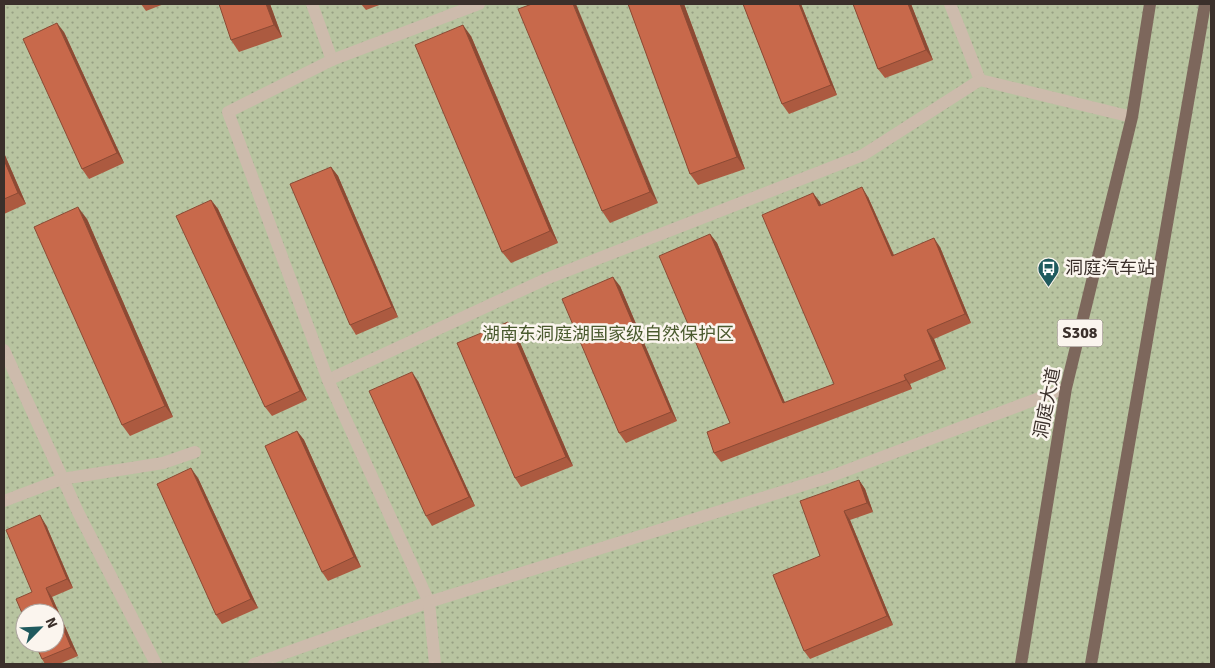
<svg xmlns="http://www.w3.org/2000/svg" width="1215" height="668" viewBox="0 0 1215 668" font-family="Signika,'Noto Sans SC',sans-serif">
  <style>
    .park { fill: url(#park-dots); fill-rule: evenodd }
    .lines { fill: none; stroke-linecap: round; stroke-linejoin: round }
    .street { stroke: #cdbbac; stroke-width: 12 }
    .primary { stroke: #7d675c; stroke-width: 12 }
    .wall { fill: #ac5a40 }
    .shaded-wall { fill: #8c4a34 }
    .building { fill: #c8694b; stroke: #8c4a34 }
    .labels { text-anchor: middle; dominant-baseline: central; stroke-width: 5; stroke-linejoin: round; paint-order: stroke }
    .shield { fill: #fbf5ee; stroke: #756b66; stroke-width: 1 }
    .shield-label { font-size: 16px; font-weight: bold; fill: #3b302b }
    .poi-label { font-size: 18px; fill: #3b302b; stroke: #fbf5ee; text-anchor: start }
    .park-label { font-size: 18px; fill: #4a5a2e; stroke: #fbf5ee }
    .street-label { font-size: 18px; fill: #3b302b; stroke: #fbf5ee }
  </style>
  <defs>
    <pattern id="park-dots" width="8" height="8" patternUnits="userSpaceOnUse" patternTransform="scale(1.25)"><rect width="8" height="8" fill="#b8c4a0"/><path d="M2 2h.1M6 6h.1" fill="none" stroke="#97a083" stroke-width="1.8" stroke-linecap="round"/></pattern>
  </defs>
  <rect width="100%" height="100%" fill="#f4ebe1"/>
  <path class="park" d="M4,4H1211V664H4ZM25,613H55V643H25Z"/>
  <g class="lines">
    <g class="street">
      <path d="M312,4L332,60"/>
      <path d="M950,4L980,80L1132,117"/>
      <path d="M4,350L78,512L156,664"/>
      <path d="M328,380L546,279L863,155L980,80"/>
      <path d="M4,501L62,479L163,463L195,452"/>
      <path d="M254,664L429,602L328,380L228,112L332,60L479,4"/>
      <path d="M435,664L429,602L829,477L1066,388"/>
    </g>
    <g class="primary">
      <path d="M1021,664L1066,388L1132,117L1150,4"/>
      <path d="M1091,664L1205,4"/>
    </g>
  </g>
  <g class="wall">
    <path d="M141,4H164L146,11Z"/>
    <path d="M270,4L282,37L239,52L231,40Z"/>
    <path d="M361,4H382L366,10Z"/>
    <path d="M532,4L658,203L610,223L602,211Z"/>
    <path d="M628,4H684L745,169L698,185L690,174Z"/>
    <path d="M743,4H801L837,95L789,114L782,104Z"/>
    <path d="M853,4H911L933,60L885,78L878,69Z"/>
    <path d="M64,32L124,163L89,179L82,169Z"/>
    <path d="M471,36L558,243L511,263L502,252Z"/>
    <path d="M4,153L26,204L4,214Z"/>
    <path d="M331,167L338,176L398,317L356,335L350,325Z"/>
    <path d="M813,193L821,205L868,197L894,255L940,247L971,323L934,339L946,369L910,384L912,389L721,462L714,453L730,423L710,234L717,243L785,403L834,384Z"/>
    <path d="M211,200L218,209L307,400L272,416L265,407Z"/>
    <path d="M87,219L173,417L130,436L122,425Z"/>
    <path d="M620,286L677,421L626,443L619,433Z"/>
    <path d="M508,322L515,331L573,466L521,487L515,478Z"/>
    <path d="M418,381L475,506L432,526L426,516Z"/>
    <path d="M297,431L304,440L361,567L328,581L322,572Z"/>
    <path d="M198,478L258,608L222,624L216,615Z"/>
    <path d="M859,480L865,489L873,512L850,520L893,625L810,659L804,651L820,556Z"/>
    <path d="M46,525L73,588L52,597L78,656L59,664H45L42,659Z"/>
  </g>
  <g class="shaded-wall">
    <path d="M266,4H270L282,37L274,25Z"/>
    <path d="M573,4H576L658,203L650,192Z"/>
    <path d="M680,4H684L745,169L737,157Z"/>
    <path d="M799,4H801L837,95L831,85Z"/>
    <path d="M908,4H911L933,60L926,50Z"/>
    <path d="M57,23L64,32L124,163L117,153Z"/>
    <path d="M463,25L471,36L558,243L550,231Z"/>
    <path d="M4,153L26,204L18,193L4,160Z"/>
    <path d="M331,167L338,176L398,317L392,307Z"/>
    <path d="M862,187L868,197L898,265L892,256Z"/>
    <path d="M813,193L820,202L825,215L819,206Z"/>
    <path d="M211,200L218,209L307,400L300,391Z"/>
    <path d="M78,207L87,219L173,417L165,406Z"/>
    <path d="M710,234L717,243L789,412L783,403Z"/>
    <path d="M934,238L940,247L971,323L965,314Z"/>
    <path d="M613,277L620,286L677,421L671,412Z"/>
    <path d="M508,322L515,331L573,466L566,457Z"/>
    <path d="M927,330L934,339L946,369L940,360Z"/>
    <path d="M412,372L418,381L475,506L469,497Z"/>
    <path d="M904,375L910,384L912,389L906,380Z"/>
    <path d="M297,431L304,440L361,567L354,557Z"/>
    <path d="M191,468L198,478L258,608L251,599Z"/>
    <path d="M859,480L865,489L873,512L867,503Z"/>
    <path d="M844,511L850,520L893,625L887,616Z"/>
    <path d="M40,515L46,525L73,588L67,579Z"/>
    <path d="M46,588L52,597L78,656L71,647Z"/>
  </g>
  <g class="building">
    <path d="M219,4H266L274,25L231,40Z"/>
    <path d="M532,4H573L650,192L602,211L518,9Z"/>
    <path d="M628,4H680L737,157L690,174Z"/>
    <path d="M743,4H799L831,85L782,104Z"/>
    <path d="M853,4H908L926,50L878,69Z"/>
    <path d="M57,23L117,153L82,169L23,39Z"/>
    <path d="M463,25L550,231L502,252L415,45Z"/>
    <path d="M4,160L18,193L4,199Z"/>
    <path d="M331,167L392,307L350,325L290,184Z"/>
    <path d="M862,187L892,256L934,238L965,314L927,330L940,360L904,375L906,380L714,453L707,432L730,423L659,256L710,234L783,403L834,384L762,215L813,193L819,206Z"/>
    <path d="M211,200L300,391L265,407L176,216Z"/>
    <path d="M78,207L165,406L122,425L34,227Z"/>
    <path d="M613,277L671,412L619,433L562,299Z"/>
    <path d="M508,322L566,457L515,478L457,343Z"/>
    <path d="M412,372L469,497L426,516L369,391Z"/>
    <path d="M297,431L354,557L322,572L265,446Z"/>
    <path d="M191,468L251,599L216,615L157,484Z"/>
    <path d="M859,480L867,503L844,511L887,616L804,651L773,575L820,556L800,501Z"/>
    <path d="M40,515L67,579L46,588L71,647L42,659L35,643H55V613H25V620L16,599L32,592L6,530Z"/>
  </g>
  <defs>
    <symbol id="bus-pin" viewBox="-11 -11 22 30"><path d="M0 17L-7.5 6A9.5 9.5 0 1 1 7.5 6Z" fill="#1f5a5e" stroke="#fbf5ee"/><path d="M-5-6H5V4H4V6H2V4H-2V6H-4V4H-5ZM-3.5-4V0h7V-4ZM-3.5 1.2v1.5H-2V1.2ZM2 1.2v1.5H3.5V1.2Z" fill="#fff"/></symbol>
  </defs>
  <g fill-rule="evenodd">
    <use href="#bus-pin" x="1036" y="256" width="25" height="34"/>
  </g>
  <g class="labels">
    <rect class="shield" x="1057.5" y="319.5" width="45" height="27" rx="4"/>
    <g class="shield-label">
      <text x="1080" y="333">S308</text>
    </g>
    <g class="poi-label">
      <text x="1065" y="268">洞庭汽车站</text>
    </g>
    <g class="park-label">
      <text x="608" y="334">湖南东洞庭湖国家级自然保护区</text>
    </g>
    <g class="street-label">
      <text transform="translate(1047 403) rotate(-79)">洞庭大道</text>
    </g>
  </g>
  <rect width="1215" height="668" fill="none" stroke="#3b302b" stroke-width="10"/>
  <g transform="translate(40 628) rotate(66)"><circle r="24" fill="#fbf5ee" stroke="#aea6a0"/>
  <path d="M0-4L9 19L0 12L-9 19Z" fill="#1f5a5e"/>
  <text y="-8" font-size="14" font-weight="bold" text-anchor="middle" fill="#3b302b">N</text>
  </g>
</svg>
